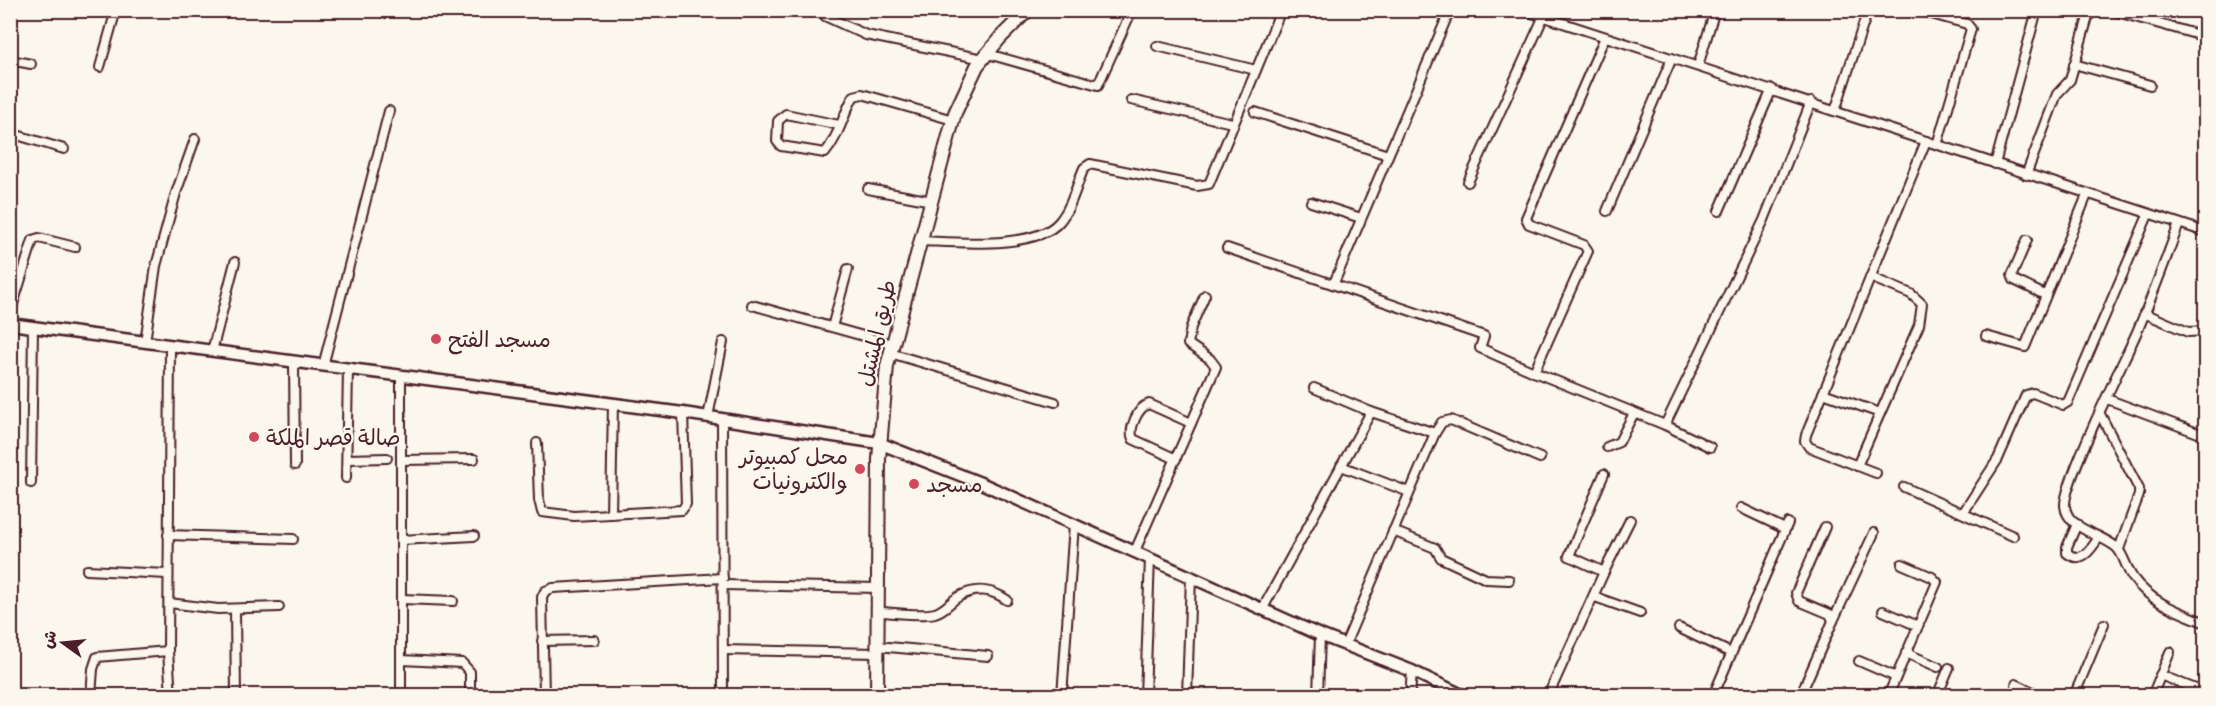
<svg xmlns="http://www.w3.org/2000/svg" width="2216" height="706" viewBox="0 0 2216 706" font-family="'Patrick Hand','Playpen Sans Arabic',sans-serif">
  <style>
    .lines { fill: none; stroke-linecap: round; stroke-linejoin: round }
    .minor-casing { stroke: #4a1f2b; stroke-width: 12 }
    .secondary-casing { stroke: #4a1f2b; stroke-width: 15 }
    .primary-casing { stroke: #4a1f2b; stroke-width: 16 }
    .minor { stroke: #fbf7ec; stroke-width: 8 }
    .secondary { stroke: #fbf7ec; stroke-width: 10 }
    .primary { stroke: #fbf7ec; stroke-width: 12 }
    .poi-dot { fill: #d1495b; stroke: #fbf7ec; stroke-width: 2 }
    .labels { text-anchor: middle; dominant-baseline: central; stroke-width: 4.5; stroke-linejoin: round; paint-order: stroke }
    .street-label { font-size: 22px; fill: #4a1f2b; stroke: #fbf7ec }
    .poi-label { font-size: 22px; fill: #4a1f2b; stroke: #fbf7ec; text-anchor: start }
  </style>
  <rect width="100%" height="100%" fill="#fbf7ec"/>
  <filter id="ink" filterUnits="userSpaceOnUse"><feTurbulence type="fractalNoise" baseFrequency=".0167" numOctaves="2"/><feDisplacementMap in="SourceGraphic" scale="12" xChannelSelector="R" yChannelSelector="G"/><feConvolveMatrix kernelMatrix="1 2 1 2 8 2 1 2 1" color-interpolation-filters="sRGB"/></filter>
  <g filter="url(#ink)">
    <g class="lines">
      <defs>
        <g id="minor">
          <path d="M1523,10L2206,232"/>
          <path d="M1917,10L1967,24L1971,29L1937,145"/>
          <path d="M2110,10L2206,37"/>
          <path d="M825,16L866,35L983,59"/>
          <path d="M1605,37L1526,218L1529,224L1584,245L1588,251L1534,372L1665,425L1764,220L1811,102"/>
          <path d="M1157,46L1256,70"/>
          <path d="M988,54L1098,85L1132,10"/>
          <path d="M10,60L31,64"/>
          <path d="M2074,64L2150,85"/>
          <path d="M1698,66L1715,10"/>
          <path d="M100,67L116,10"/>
          <path d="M1131,100L1232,123"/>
          <path d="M1835,111L1868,10"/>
          <path d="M1255,112L1388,155"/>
          <path d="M839,125L786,114L778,121L777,141L781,146L825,153C839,137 843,114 854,96L862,94L953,120"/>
          <path d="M10,133L64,149"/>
          <path d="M1995,164L2037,10"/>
          <path d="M2026,175L2057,94L2070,80L2090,10"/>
          <path d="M1468,182L1543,18"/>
          <path d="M868,189L932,201"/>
          <path d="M1311,202L1361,218"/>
          <path d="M1607,211L1672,58"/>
          <path d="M1719,211L1772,89"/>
          <path d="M2179,224C2165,261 2152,298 2136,334C2123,363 2063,483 2065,506C2067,529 2101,534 2116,547C2124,554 2126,569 2133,578C2150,602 2179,612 2206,623"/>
          <path d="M2027,240L2012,275L2014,280L2045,295"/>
          <path d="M921,241C955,242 1035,250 1059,222C1072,207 1076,186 1084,168L1090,164L1197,186L1209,184L1281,10"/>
          <path d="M1227,248L1484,336L1480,348L1534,372"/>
          <path d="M1334,283L1450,10"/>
          <path d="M752,305L892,344"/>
          <path d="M2144,313L2188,332L2206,331"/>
          <path d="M10,314L33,240L39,238L75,247"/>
          <path d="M832,327L848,269"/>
          <path d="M1986,336L2025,347L2087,195"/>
          <path d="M145,342L156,266L176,193L195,139"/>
          <path d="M212,351L235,262"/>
          <path d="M890,353L1055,402"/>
          <path d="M294,363L295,465"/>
          <path d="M323,366L389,111"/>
          <path d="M1823,393L1880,413"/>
          <path d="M2107,399L2206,436"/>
          <path d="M1371,412L1435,433L1442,422L1451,420L1540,458"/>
          <path d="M2100,414L2139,489V495L2119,549"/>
          <path d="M708,417L723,342"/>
          <path d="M722,419L723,696"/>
          <path d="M1665,425L1710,447"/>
          <path d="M537,443L539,500L542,512L574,516L682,510L686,504L683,413"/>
          <path d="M1607,447L1619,442L1634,413"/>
          <path d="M347,459L387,458"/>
          <path d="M1176,459L1133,439C1128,429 1138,407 1149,404L1191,423"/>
          <path d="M401,460L474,459"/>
          <path d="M1341,466L1409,492"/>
          <path d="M1857,466L1919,325L1922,304L1911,294L1870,277"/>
          <path d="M1876,473L1809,447L1805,441L1806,435L1926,141"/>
          <path d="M346,478L348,370"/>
          <path d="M31,483L33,327"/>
          <path d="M1904,487L2013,536"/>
          <path d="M1741,508L1785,529"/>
          <path d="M1963,513L1998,459L2026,395L2033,393L2063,405L2068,402L2148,215"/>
          <path d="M611,514L613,403"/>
          <path d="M2077,524L2067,547V553C2082,565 2092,548 2099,537"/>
          <path d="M1393,531L1435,548L1441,558L1486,579L1509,580"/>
          <path d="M168,535L293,539"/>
          <path d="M401,540L474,536"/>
          <path d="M1135,551L1216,367L1210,359L1188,344L1191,327L1205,295"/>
          <path d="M87,570L167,574"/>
          <path d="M1604,572L1630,520"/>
          <path d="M723,585L878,588"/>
          <path d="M1595,597L1640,613"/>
          <path d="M402,599L453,601"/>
          <path d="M169,603L218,609L279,607"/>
          <path d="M1263,608L1371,412L1314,388"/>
          <path d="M235,610L236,696"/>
          <path d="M1883,611L1918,626"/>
          <path d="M878,612C896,612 917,617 935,613C945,610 950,602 958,597C976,587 991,589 1007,600"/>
          <path d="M1833,621L1874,533"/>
          <path d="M1679,628L1731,653"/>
          <path d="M542,641L594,640"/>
          <path d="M1345,645L1435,433"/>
          <path d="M877,646L988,656"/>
          <path d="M723,650L877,653"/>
          <path d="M168,651L171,696"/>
          <path d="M1906,653L1938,667"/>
          <path d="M402,660L462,663L470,672V696"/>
          <path d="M1859,661L1896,677"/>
          <path d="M2160,675L2206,693"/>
          <path d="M2016,684L2041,696"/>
          <path d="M91,696L93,669L97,657L168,651L170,345"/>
          <path d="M401,696V376"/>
          <path d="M544,696L542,597L545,591L553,588L723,578"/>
          <path d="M1062,696L1074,524"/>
          <path d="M1145,696L1150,558"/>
          <path d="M1187,696L1191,576"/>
          <path d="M1318,696L1320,635"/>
          <path d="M1410,696L1412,671"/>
          <path d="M1548,696L1604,572L1569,556L1604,474"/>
          <path d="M1713,696L1788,523"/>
          <path d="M1800,696L1833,621L1830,614L1799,601L1796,593L1825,527"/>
          <path d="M1888,696L1937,582L1932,577L1902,564"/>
          <path d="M1937,696L1949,668"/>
          <path d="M2074,696L2104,624"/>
          <path d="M2152,696L2170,652"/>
        </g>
        <path id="secondary" d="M10,324L683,413L879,443L983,484L1320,635L1412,671L1464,696"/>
        <path id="primary" d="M877,696L879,459L887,366L955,113L977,66L1000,38L1028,10"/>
      </defs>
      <use href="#minor" class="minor-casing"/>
      <use href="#secondary" class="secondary-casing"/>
      <use href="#primary" class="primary-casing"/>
      <use href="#minor" class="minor"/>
      <use href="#secondary" class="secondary"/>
      <use href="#primary" class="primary"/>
    </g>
  </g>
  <g class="poi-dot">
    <circle cx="436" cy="339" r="6"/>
    <circle cx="254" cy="437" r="6"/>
    <circle cx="860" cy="469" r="6"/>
    <circle cx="914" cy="484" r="6"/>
  </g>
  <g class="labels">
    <g class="street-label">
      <text transform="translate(876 333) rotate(-77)">طريق المشتل</text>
    </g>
    <g class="poi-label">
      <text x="448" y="339">مسجد الفتح</text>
      <text x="266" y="437">صالة قصر الملكة</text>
      <text x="848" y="456" text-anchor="end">محل كمبيوتر<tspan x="848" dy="25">والكترونيات</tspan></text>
      <text x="926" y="484">مسجد</text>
    </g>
  </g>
  <rect width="2216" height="706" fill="none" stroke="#fbf7ec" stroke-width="36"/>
  <rect x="18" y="18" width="2180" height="670" fill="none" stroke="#4a1f2b" stroke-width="2" filter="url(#ink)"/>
  <g transform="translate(63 643) rotate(285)" stroke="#fbf7ec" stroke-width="4.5" paint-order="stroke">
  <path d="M0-4.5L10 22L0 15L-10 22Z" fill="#4a1f2b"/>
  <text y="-9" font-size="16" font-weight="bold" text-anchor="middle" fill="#4a1f2b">ش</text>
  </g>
</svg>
